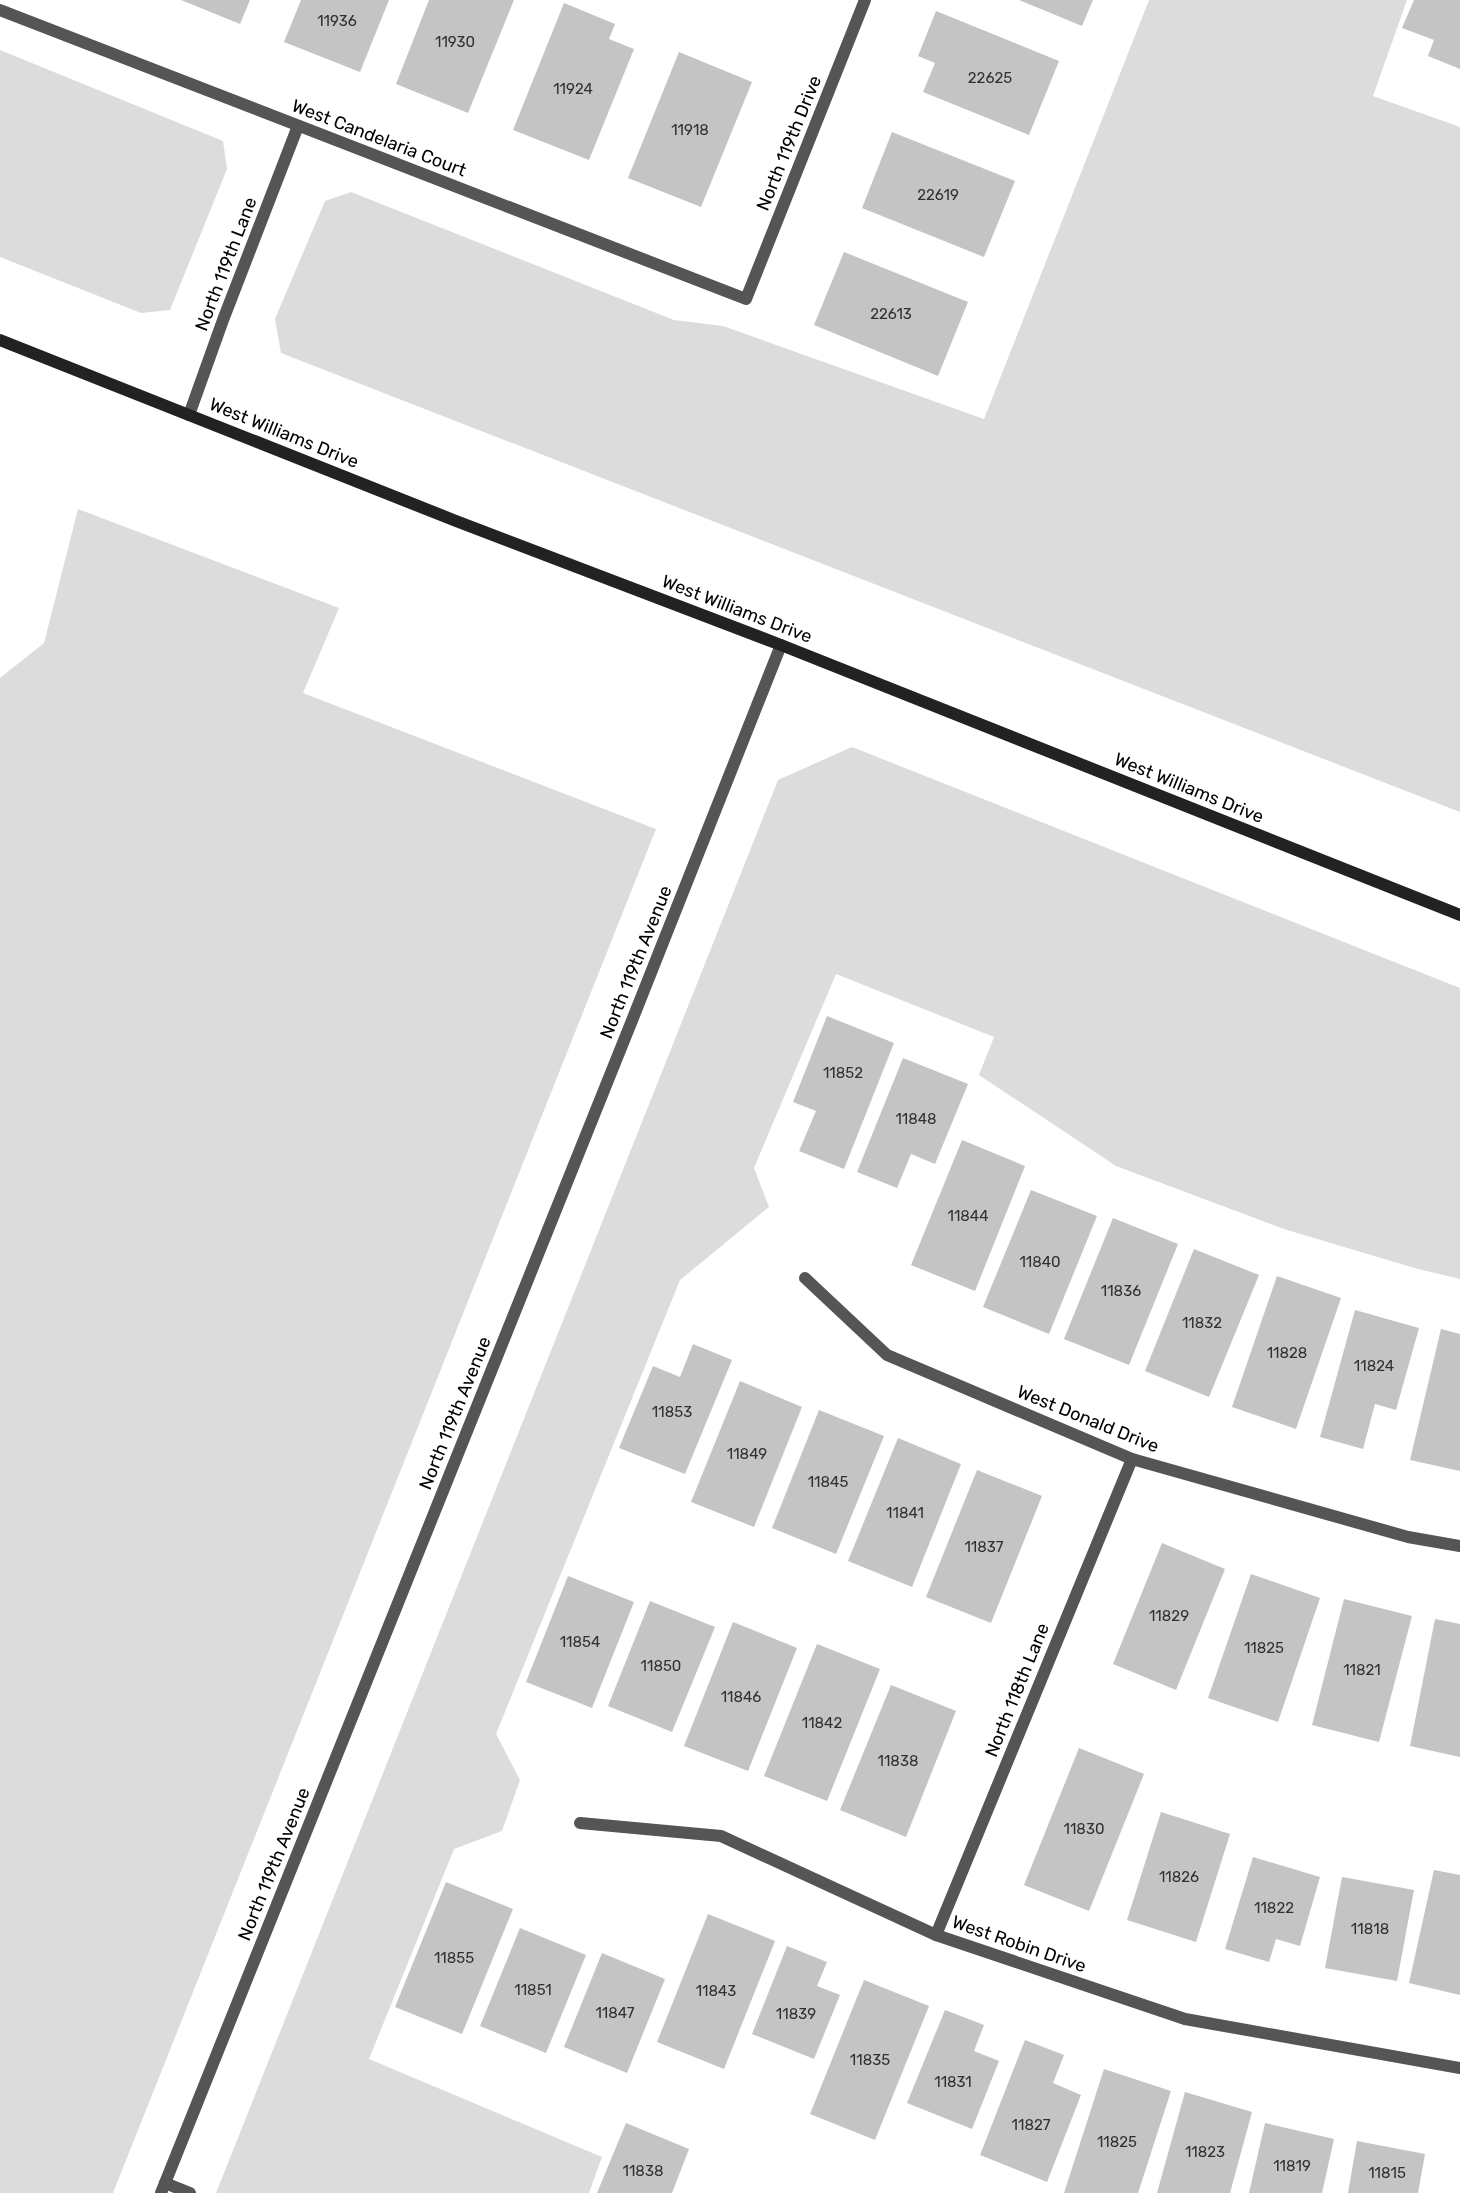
<svg xmlns="http://www.w3.org/2000/svg" width="1460" height="2193" viewBox="0 0 1460 2193" font-family="Rubik,sans-serif">
  <style>
    .green { fill: #dcdcdc }
    .building { fill: #c4c4c4 }
    .lines { fill: none; stroke-linecap: round; stroke-linejoin: round }
    .minor { stroke: #555; stroke-width: 12 }
    .tertiary { stroke: #555; stroke-width: 12 }
    .secondary { stroke: #222; stroke-width: 12 }
    .labels { text-anchor: middle; dominant-baseline: central; stroke-width: 5; stroke-linejoin: round; paint-order: stroke }
    .number-label { font-size: 15px; fill: #313131 }
    .street-label { font-size: 18px; fill: #000; stroke: #fff }
  </style>
  <rect width="100%" height="100%" fill="#fff"/>
  <g class="green">
    <path d="M1149,0H1407L1373,96L1460,127V812L281,353L275,319L325,201L351,192L674,320L723,326L984,419Z"/>
    <path d="M0,50L223,141L227,169L170,310L141,313L0,257Z"/>
    <path d="M78,509L339,608L303,693L656,829L113,2193H0V678L44,643Z"/>
    <path d="M852,747L1460,988V1279L1418,1269L1287,1230L1116,1166L979,1075L994,1037L836,974L754,1168L769,1207L680,1280L496,1734L520,1780L502,1831L454,1849L369,2059L602,2157L589,2193H216L778,780Z"/>
  </g>
  <g class="building">
    <path d="M181,0H250L240,24Z"/>
    <path d="M301,0H389L360,72L284,42Z"/>
    <path d="M429,0H514L468,113L396,84Z"/>
    <path d="M1019,0H1093L1082,26Z"/>
    <path d="M1414,0H1460V69L1428,56L1434,40L1402,28Z"/>
    <path d="M564,3L615,24L609,39L634,49L589,160L513,130Z"/>
    <path d="M936,11L1059,61L1029,135L923,92L935,63L918,56Z"/>
    <path d="M679,52L752,82L701,207L628,178Z"/>
    <path d="M892,132L1015,181L984,257L862,208Z"/>
    <path d="M844,252L968,302L938,376L814,325Z"/>
    <path d="M827,1016L894,1043L844,1169L799,1151L816,1111L793,1102Z"/>
    <path d="M903,1058L968,1084L935,1164L911,1154L897,1188L857,1172Z"/>
    <path d="M962,1140L1025,1166L975,1291L911,1265Z"/>
    <path d="M1031,1190L1097,1216L1049,1334L983,1307Z"/>
    <path d="M1113,1218L1178,1244L1129,1365L1064,1339Z"/>
    <path d="M1194,1249L1259,1275L1209,1397L1145,1371Z"/>
    <path d="M1277,1276L1341,1298L1296,1429L1232,1407Z"/>
    <path d="M1355,1310L1419,1328L1396,1410L1375,1404L1363,1449L1320,1437Z"/>
    <path d="M1441,1329L1460,1334V1471L1410,1460Z"/>
    <path d="M693,1344L732,1360L685,1474L619,1448L653,1366L680,1377Z"/>
    <path d="M740,1381L802,1407L754,1527L691,1502Z"/>
    <path d="M819,1410L884,1436L836,1554L772,1528Z"/>
    <path d="M898,1438L961,1464L912,1587L848,1561Z"/>
    <path d="M977,1470L1042,1496L991,1623L926,1597Z"/>
    <path d="M1162,1543L1225,1569L1176,1690L1113,1664Z"/>
    <path d="M1251,1574L1320,1598L1278,1722L1208,1698Z"/>
    <path d="M568,1576L634,1602L592,1708L526,1682Z"/>
    <path d="M1344,1599L1412,1616L1379,1742L1312,1725Z"/>
    <path d="M650,1601L715,1627L672,1732L608,1706Z"/>
    <path d="M1435,1619L1460,1624V1757L1410,1746Z"/>
    <path d="M733,1622L797,1648L748,1771L684,1746Z"/>
    <path d="M817,1644L880,1669L827,1801L764,1776Z"/>
    <path d="M891,1685L956,1711L906,1837L840,1810Z"/>
    <path d="M1079,1748L1144,1774L1089,1911L1024,1885Z"/>
    <path d="M1161,1812L1230,1834L1196,1942L1127,1920Z"/>
    <path d="M1253,1857L1320,1877L1300,1946L1276,1939L1269,1962L1225,1949Z"/>
    <path d="M1434,1870L1460,1875V1995L1409,1983Z"/>
    <path d="M1342,1877L1414,1890L1397,1981L1325,1968Z"/>
    <path d="M446,1882L513,1909L462,2034L395,2007Z"/>
    <path d="M708,1914L775,1941L724,2069L657,2042Z"/>
    <path d="M520,1928L586,1955L546,2053L480,2026Z"/>
    <path d="M787,1946L827,1962L817,1986L840,1995L814,2059L752,2034Z"/>
    <path d="M602,1953L665,1979L627,2073L564,2047Z"/>
    <path d="M864,1980L929,2006L875,2140L810,2114Z"/>
    <path d="M945,2010L984,2025L974,2051L999,2061L972,2129L907,2103Z"/>
    <path d="M1025,2040L1064,2055L1053,2083L1081,2095L1047,2182L980,2155Z"/>
    <path d="M1104,2069L1171,2091L1138,2193H1064Z"/>
    <path d="M1185,2092L1252,2112L1230,2193H1157Z"/>
    <path d="M626,2123L689,2149L672,2193H597Z"/>
    <path d="M1265,2123L1334,2139L1322,2193H1249Z"/>
    <path d="M1357,2141L1425,2154L1418,2193H1348Z"/>
  </g>
  <g class="lines">
    <g class="minor">
      <path d="M0,10L746,299L865,0"/>
      <path d="M189,415L223,320L298,126"/>
      <path d="M805,1278L887,1355L1132,1459L1408,1537L1460,1546"/>
      <path d="M580,1823L721,1836L936,1935L1185,2019L1460,2068"/>
      <path d="M936,1935L1132,1459"/>
      <path d="M165,2183L190,2193"/>
    </g>
    <path class="tertiary" d="M161,2193L633,1018L781,645"/>
    <path class="secondary" d="M0,340L456,521L781,645L1460,915"/>
  </g>
  <g class="labels">
    <g class="number-label">
      <text x="337" y="21">11936</text>
      <text x="455" y="42">11930</text>
      <text x="990" y="78">22625</text>
      <text x="573" y="89">11924</text>
      <text x="690" y="130">11918</text>
      <text x="938" y="195">22619</text>
      <text x="891" y="314">22613</text>
      <text x="843" y="1073">11852</text>
      <text x="916" y="1119">11848</text>
      <text x="968" y="1216">11844</text>
      <text x="1040" y="1262">11840</text>
      <text x="1121" y="1291">11836</text>
      <text x="1202" y="1323">11832</text>
      <text x="1287" y="1353">11828</text>
      <text x="1374" y="1366">11824</text>
      <text x="672" y="1412">11853</text>
      <text x="747" y="1454">11849</text>
      <text x="828" y="1482">11845</text>
      <text x="905" y="1513">11841</text>
      <text x="984" y="1547">11837</text>
      <text x="1169" y="1616">11829</text>
      <text x="580" y="1642">11854</text>
      <text x="1264" y="1648">11825</text>
      <text x="661" y="1666">11850</text>
      <text x="1362" y="1670">11821</text>
      <text x="741" y="1697">11846</text>
      <text x="822" y="1723">11842</text>
      <text x="898" y="1761">11838</text>
      <text x="1084" y="1829">11830</text>
      <text x="1179" y="1877">11826</text>
      <text x="1274" y="1908">11822</text>
      <text x="1370" y="1929">11818</text>
      <text x="454" y="1958">11855</text>
      <text x="533" y="1990">11851</text>
      <text x="716" y="1991">11843</text>
      <text x="615" y="2013">11847</text>
      <text x="796" y="2014">11839</text>
      <text x="870" y="2060">11835</text>
      <text x="953" y="2082">11831</text>
      <text x="1031" y="2125">11827</text>
      <text x="1117" y="2142">11825</text>
      <text x="1205" y="2152">11823</text>
      <text x="1292" y="2166">11819</text>
      <text x="643" y="2171">11838</text>
      <text x="1387" y="2173">11815</text>
    </g>
    <g class="street-label">
      <text transform="translate(379 138) rotate(21)">West Candelaria Court</text>
      <text transform="translate(789 143) rotate(-68)">North 119th Drive</text>
      <text transform="translate(226 264) rotate(-69)">North 119th Lane</text>
      <text transform="translate(284 433) rotate(22)">West Williams Drive</text>
      <text transform="translate(737 609) rotate(21)">West Williams Drive</text>
      <text transform="translate(1189 788) rotate(22)">West Williams Drive</text>
      <text transform="translate(636 962) rotate(-68)">North 119th Avenue</text>
      <text transform="translate(455 1413) rotate(-68)">North 119th Avenue</text>
      <text transform="translate(1088 1419) rotate(22)">West Donald Drive</text>
      <text transform="translate(1017 1690) rotate(-68)">North 118th Lane</text>
      <text transform="translate(274 1864) rotate(-68)">North 119th Avenue</text>
      <text transform="translate(1019 1944) rotate(19)">West Robin Drive</text>
    </g>
  </g>
</svg>
